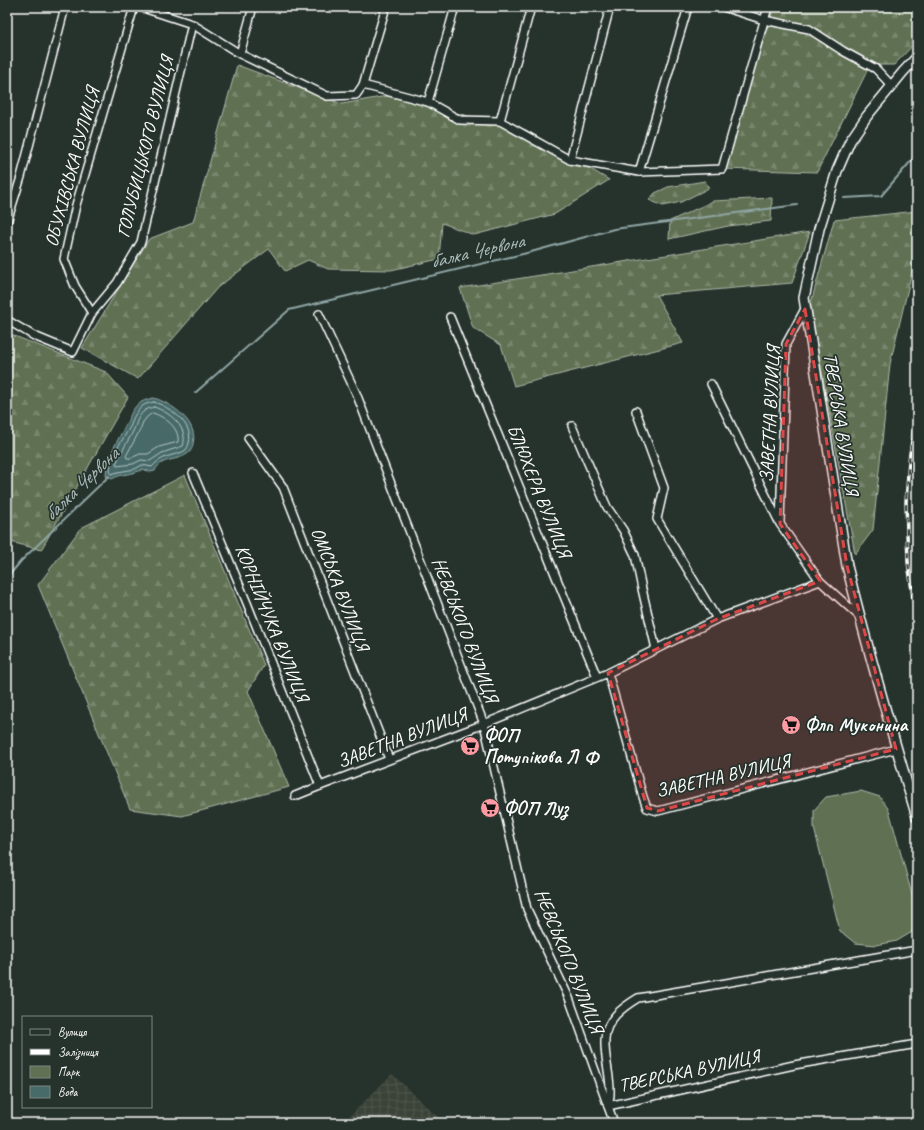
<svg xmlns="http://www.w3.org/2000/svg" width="924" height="1130" viewBox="0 0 924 1130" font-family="Caveat,sans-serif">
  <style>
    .industrial { fill: url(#industrial-grid) }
    .forest { fill: url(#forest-firs); stroke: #b0b8a9 }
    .green { fill: #607153; stroke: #b0b8a9 }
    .water { fill: #466b69; stroke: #90a6a5 }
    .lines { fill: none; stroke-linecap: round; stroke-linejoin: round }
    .shore { stroke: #b5c4c3; stroke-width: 1 }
    .stream { stroke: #90a6a5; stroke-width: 2 }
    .minor-casing { stroke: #fff; stroke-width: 10 }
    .secondary-casing { stroke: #fff; stroke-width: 12 }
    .minor { stroke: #26332d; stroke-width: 7 }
    .secondary { stroke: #26332d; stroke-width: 9 }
    .rail-casing { stroke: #fff; stroke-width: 3.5 }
    .rail { stroke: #26332d; stroke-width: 2; stroke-dasharray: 6; stroke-linecap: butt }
    .marked { fill: #dc4848; fill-opacity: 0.2; stroke: #dc4848; stroke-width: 3; stroke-dasharray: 8 5; stroke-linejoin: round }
    .labels { text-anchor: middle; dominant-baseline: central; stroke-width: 3.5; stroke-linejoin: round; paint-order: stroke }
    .street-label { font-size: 19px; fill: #fff; stroke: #26332d }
    .poi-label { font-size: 19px; font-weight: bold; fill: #fff; stroke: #26332d; text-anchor: start }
    .water-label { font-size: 20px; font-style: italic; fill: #acbcbc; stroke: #26332d }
  </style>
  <defs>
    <pattern id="industrial-grid" width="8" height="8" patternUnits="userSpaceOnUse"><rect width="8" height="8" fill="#3b4339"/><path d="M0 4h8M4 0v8" fill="none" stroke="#4f564d"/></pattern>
    <pattern id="forest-firs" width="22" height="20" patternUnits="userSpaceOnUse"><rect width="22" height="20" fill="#607153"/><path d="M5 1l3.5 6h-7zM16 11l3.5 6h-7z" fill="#78866d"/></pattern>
  </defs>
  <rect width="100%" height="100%" fill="#26332d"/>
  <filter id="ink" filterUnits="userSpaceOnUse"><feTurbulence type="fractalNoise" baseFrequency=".025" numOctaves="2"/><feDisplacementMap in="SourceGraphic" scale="8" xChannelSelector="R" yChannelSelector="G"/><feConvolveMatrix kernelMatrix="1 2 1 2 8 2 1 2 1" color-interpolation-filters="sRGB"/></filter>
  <g filter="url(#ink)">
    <path class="industrial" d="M392,1074L444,1123H343Z"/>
    <g class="forest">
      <path d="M774,7H917V41L894,65H870L817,172L722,169Z"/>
      <path d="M237,65L342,104L387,96L526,130L609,180L555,214L474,235L442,223L439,259L391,270L328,269L308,260L285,271L269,249L218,287L138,379L82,348L149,239L193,222Z"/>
      <path d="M705,181L709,188L681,202L663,206L649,200L655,193L668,187Z"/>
      <path d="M772,198L771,221L728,226L669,239L670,221L713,201Z"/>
      <path d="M917,211V250L890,364L873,530L855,554L810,306L834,220Z"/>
      <path d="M810,232L792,283L656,295L683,343L514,386L501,345L473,328L460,288Z"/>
      <path d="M7,333L106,372L128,397L41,550L7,541Z"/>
      <path d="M185,475L264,665L248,691L289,787L182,816L130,809L38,585L81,528Z"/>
    </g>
    <path class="green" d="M861,791L880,797L889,810L917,913V918L912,932L897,941L876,945L855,943L840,931L814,828V810L826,797Z"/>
    <path class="water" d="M154,398C171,403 199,422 193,444C192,448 191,452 187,454C176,462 161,457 155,471L150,472L143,469C133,475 122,473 112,479L106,476C106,457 118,441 126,424C130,417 131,411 137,405C142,401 147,399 154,398Z"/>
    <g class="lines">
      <g class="shore">
        <path d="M154,402C170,407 194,424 189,443C188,446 187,450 184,451C182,453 178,453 176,454C165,457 159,459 152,467L142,465L135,469L118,472L111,474C106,461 125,437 131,425C133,419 134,415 138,411C142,405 147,403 154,402Z"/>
        <path d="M154,407C170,412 189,428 183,446L162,453L150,461L141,460L133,464L117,466L116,464C121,451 130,439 135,427C137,421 138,417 143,412C146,409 150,408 154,407Z"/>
        <path d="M153,413C165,417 180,428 178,442L159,447L148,454H140L131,458H127L126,456L140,430L143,422L147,417Z"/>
      </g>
      <g class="stream">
        <path d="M844,198L881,196L917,154"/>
        <path d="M195,393L289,310L531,252L614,229L797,205"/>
        <path d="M7,578L21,561L109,476"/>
      </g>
      <defs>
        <g id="minor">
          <path d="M140,7L192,24L240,54L327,96L356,95L363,85L428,102L460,120L500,121L570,160L639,172L722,169L768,7"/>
          <path d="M723,7L764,20L809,29L843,51L876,69L892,86"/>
          <path d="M240,54L253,7"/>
          <path d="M363,85L386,7"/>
          <path d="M428,102L455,7"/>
          <path d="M500,121L531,7"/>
          <path d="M570,160L610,7"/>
          <path d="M639,172L688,7"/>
          <path d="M7,222L21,177L65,7"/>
          <path d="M92,313L117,283L141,242L192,24"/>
          <path d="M319,314L356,393L484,724L527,909L569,998L614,1123"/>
          <path d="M450,317L597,677"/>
          <path d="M7,320L34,336L73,352L92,313L75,286L64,259L76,205L134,7"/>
          <path d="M711,384L780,524L820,581"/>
          <path d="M636,411L664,488L657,519L717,619"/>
          <path d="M572,426L607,507L623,530L635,555L642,589L656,649"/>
          <path d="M248,438L283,487L389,759"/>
          <path d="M193,473L247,603L320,786"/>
          <path d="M780,523L786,344L805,309"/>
          <path d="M608,673L643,797L647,808L658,811L896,749"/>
          <path d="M295,796L320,786L484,724L608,673L717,619L820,581L860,617"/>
          <path d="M917,950L638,998C623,1007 605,1020 605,1040C604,1058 611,1076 610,1094C610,1098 609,1102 608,1106L794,1065L917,1044"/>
        </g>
        <path id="secondary" d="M917,57L903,72L867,116L850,141L837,171L819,229L804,298L847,566C868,651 892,734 917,817"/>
      </defs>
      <use href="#minor" class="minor-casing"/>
      <use href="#secondary" class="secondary-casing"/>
      <use href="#minor" class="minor"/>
      <use href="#secondary" class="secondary"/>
      <defs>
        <path id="rail" d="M917,409L909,460L906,502L908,562L917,626"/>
      </defs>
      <use href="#rail" class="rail-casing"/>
      <use href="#rail" class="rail"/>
    </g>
  </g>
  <path class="marked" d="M805,309L847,566L896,749L658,811L647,808L608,673L717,619L820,581L780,524L786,344Z"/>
  <defs>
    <symbol id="supermarket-disc" viewBox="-11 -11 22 22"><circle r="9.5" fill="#ff9aa2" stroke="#26332d"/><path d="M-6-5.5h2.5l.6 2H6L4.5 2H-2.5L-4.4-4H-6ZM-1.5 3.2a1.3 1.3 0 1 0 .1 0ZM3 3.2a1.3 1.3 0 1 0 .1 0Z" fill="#111"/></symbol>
  </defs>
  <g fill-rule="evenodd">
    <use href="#supermarket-disc" x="780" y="714" width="22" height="22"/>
    <use href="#supermarket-disc" x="459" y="735" width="22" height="22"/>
    <use href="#supermarket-disc" x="479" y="797" width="22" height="22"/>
  </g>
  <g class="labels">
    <g class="street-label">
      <text transform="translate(145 147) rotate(-76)">ГОЛУБИЦЬКОГО ВУЛИЦЯ</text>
      <text transform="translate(72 167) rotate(-75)">ОБУХІВСЬКА ВУЛИЦЯ</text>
      <text transform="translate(770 414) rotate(-87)">ЗАВЕТНА ВУЛИЦЯ</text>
      <text transform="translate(841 424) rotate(81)">ТВЕРСЬКА ВУЛИЦЯ</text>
      <text transform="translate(539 491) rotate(68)">БЛЮХЕРА ВУЛИЦЯ</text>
      <text transform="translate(340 589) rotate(69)">ОМСЬКА ВУЛИЦЯ</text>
      <text transform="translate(272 623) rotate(68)">КОРНІЙЧУКА ВУЛИЦЯ</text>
      <text transform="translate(465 630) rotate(69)">НЕВСЬКОГО ВУЛИЦЯ</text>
      <text transform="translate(402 738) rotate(-21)">ЗАВЕТНА ВУЛИЦЯ</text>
      <text transform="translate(723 776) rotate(-13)">ЗАВЕТНА ВУЛИЦЯ</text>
      <text transform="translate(569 961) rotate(68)">НЕВСЬКОГО ВУЛИЦЯ</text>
      <text transform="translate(689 1071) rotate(-12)">ТВЕРСЬКА ВУЛИЦЯ</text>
    </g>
    <g class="poi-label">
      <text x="805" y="725">Флп Муконина</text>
      <text x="484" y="735">ФОП<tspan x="484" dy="22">Потупікова Л Ф</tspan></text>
      <text x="504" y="808">ФОП Луз</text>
    </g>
    <g class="water-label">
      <text transform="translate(477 251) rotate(-13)">балка Червона</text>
      <text transform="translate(81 484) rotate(-44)">балка Червона</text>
    </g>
  </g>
  <rect width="924" height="1130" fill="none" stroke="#26332d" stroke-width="24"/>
  <rect x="12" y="12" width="900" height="1106" fill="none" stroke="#fff" stroke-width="1.5" filter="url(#ink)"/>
  <rect x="22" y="1016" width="130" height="92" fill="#26332d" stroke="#7d8581"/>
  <rect x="30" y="1029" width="20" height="6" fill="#26332d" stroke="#7d8581"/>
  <text x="58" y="1036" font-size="12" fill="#ffffff">Вулиця</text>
  <rect x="30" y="1049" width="20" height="6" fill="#ffffff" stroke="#7d8581"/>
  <text x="58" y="1056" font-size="12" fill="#ffffff">Залізниця</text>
  <rect x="30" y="1066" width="20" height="12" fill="#607153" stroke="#7d8581"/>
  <text x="58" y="1076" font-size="12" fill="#ffffff">Парк</text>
  <rect x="30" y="1086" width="20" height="12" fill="#466b69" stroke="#7d8581"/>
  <text x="58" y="1096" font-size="12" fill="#ffffff">Вода</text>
</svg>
